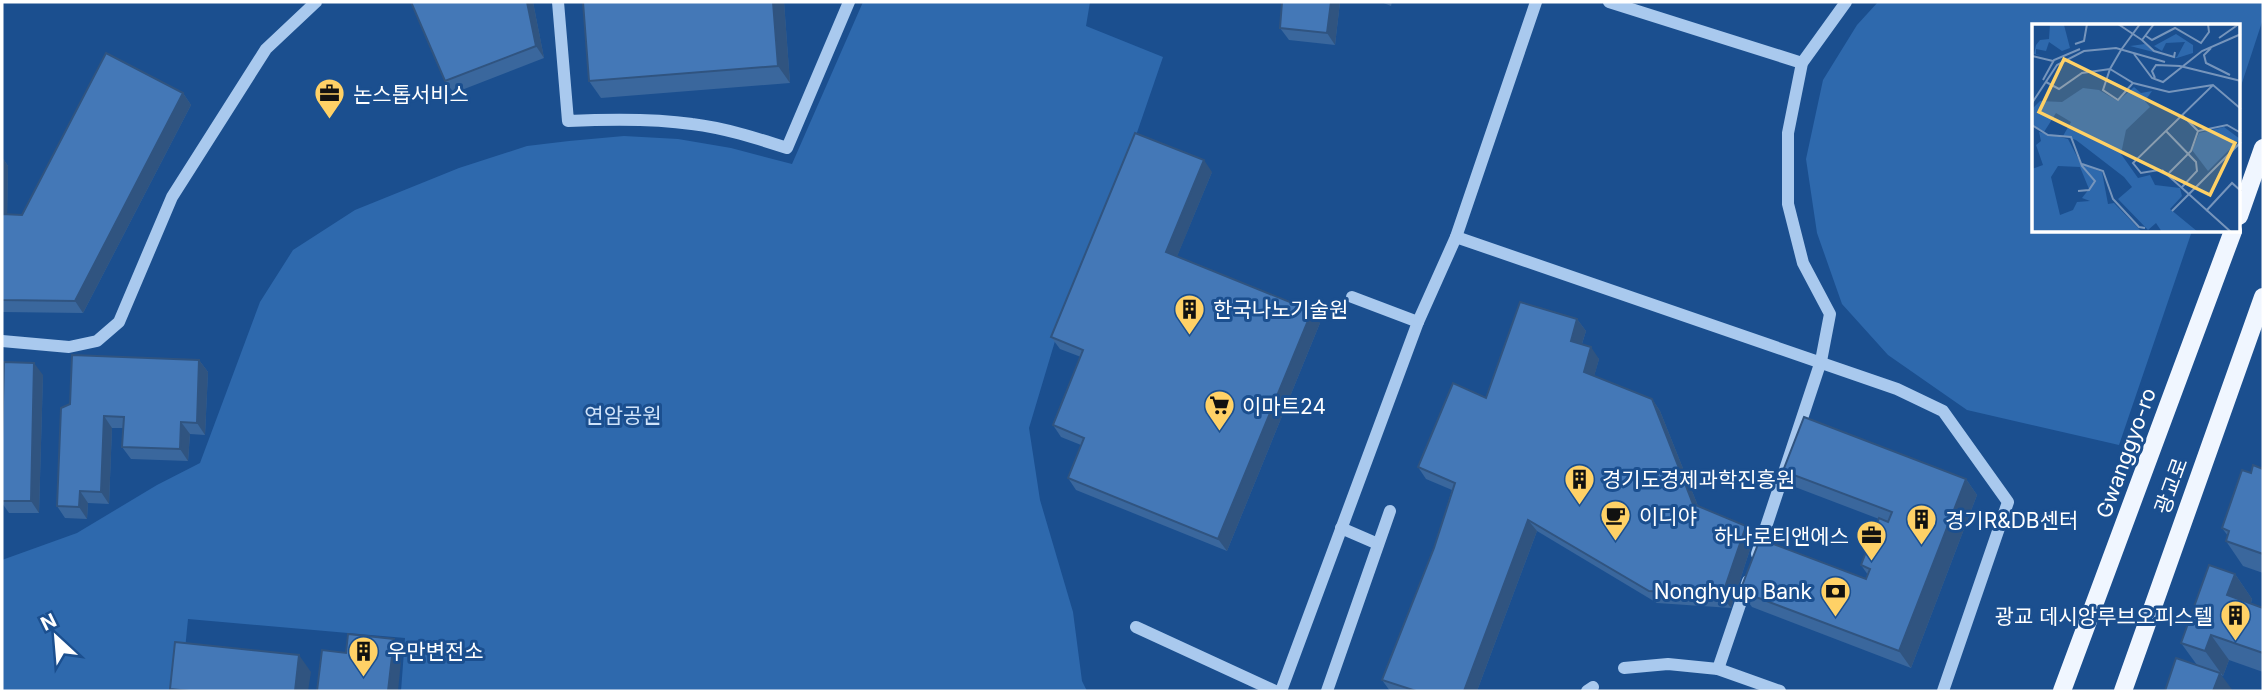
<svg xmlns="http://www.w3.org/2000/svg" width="2265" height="693" viewBox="0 0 2265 693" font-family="Inter,'Noto Sans KR',sans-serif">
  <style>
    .green { fill: #2e69ad }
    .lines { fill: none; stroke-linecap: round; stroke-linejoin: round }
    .minor { stroke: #a9c9ee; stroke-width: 12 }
    .major { stroke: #f0f6ff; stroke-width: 18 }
    .wall { fill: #3a679d }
    .shaded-wall { fill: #305480 }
    .building { fill: #4478b7; stroke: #305480; stroke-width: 2 }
    .labels { text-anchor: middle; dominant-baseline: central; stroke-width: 6; stroke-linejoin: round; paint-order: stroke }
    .poi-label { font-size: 21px; fill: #fff; stroke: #1b4f8f; text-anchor: start }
    .park-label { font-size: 21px; fill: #cfe3fa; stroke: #1b4f8f }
    .street-label { font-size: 21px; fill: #fff; stroke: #1b4f8f }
    .inset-road { fill: none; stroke: #7695bc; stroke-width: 2 }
    .view { fill: #ffd166; fill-opacity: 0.15; stroke: #ffd166; stroke-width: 3.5 }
    .inset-edge { fill: none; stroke: #fff; stroke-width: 3.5 }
  </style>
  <rect width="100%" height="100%" fill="#1b4f8f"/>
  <g class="green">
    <path d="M863,2H1090L1086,26L1163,57L1121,179L1070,291L1029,428L1040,500L1073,612L1082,681L1087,691H401L405,638L188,619L181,691H2V560L77,533L157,485L200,463L260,302L293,250L355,210L459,168L527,146L569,141L624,136L678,139L731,148L792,164Z"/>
    <path d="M1878,2H2263V19L2239,92V26H2034V231H2192L2119,445L1967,410L1888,355L1842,304L1817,233L1806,159L1823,80L1857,25Z"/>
  </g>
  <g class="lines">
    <g class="minor">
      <path d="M558,2L568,121C609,119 651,118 692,124C725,128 756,138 787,148L849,2"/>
      <path d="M1609,2L1802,63"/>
      <path d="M1456,237L1897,389L1943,411L2008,502L1943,691"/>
      <path d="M1352,297L1418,322"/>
      <path d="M2,341L69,347L97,341L119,322L172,197L266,49L316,2"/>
      <path d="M1341,528L1378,544"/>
      <path d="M1757,554L1821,361L1830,314L1803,263L1788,204V133L1802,63L1846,2"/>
      <path d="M1136,627L1275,691"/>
      <path d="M1624,668L1668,664L1718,669L1780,691"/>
      <path d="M1718,669L1748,581"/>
      <path d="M1281,691L1418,322L1456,237L1536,2"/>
      <path d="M1327,691L1390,511"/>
      <path d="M1587,691L1593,687"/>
    </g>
    <g class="major">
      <path d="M2239,216L2263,148"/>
      <path d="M2062,691L2233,231"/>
      <path d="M2123,691L2263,297"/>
    </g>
  </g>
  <g class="wall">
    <path d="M533,2L544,58L454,93L445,81Z"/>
    <path d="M784,2L790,83L601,98L589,81Z"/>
    <path d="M1282,2H1340L1335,45L1289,40L1280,28Z"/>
    <path d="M1381,2H1392L1391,6Z"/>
    <path d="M183,93L191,105L83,313L2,312V157L8,166L7,214L22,215Z"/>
    <path d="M1212,172L1177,256L1320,323L1227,551L1076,490L1068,478L1081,445L1061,437L1053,425L1081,357L1060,349L1051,337Z"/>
    <path d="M1577,319L1586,331L1582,344L1599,359L1594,376L1652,399L1660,411L1698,506L1754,537L1731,608L1657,603L1537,531L1477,691H1390L1382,680L1434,548L1452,490L1426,479L1418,467Z"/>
    <path d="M199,360L208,372L205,435L190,434L188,461L131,459L122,447L123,428H112L109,504L88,503L87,519L65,518L57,506L70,404Z"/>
    <path d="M43,375L39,513H9L2,503V441Z"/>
    <path d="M2263,469V573L2243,566L2226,541L2228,536L2222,528L2251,473Z"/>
    <path d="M1783,471L1966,479L1977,495L1911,668L1752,607L1740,591L1866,579L1868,575L1861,565L1879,519L1795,487Z"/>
    <path d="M2235,574L2252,599L2251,603L2263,608V672L2229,660L2223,676L2197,665L2181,643Z"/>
  </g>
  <g class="shaded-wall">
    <path d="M527,2H533L544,58L536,46Z"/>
    <path d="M773,2H784L790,83L778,66Z"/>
    <path d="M1331,2H1340L1335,45L1327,33Z"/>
    <path d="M183,93L191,105L83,313L75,301Z"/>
    <path d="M2,157L8,166L7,226L2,219Z"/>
    <path d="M1204,160L1212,172L1174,264L1166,252Z"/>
    <path d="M1312,311L1320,323L1227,551L1218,539Z"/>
    <path d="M1577,319L1586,331L1579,353L1571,341Z"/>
    <path d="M1591,347L1599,359L1592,384L1584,372Z"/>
    <path d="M199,360L208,372L205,435L197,423Z"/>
    <path d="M34,363L43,375L39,513L31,501Z"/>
    <path d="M1652,399L1660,411L1702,516L1693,504Z"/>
    <path d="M104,416L112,428L109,504L101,492Z"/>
    <path d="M181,422L190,434L188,461L180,449Z"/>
    <path d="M1966,479L1977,495L1911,668L1899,651Z"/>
    <path d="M80,491L88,503L87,519L79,507Z"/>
    <path d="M1528,520L1537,531L1477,691H1464Z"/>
    <path d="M1746,526L1754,537L1731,608L1722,596Z"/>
    <path d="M2235,574L2252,599L2245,620L2227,595Z"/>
    <path d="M2211,635L2229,660L2223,676L2205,651Z"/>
    <path d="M394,639L402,651L398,691H388Z"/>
    <path d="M299,655L311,672L308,691H295Z"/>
    <path d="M2220,673L2233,691H2213Z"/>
  </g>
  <g class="building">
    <path d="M411,2H527L536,46L445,81Z"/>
    <path d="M583,2H773L778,66L589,81Z"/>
    <path d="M1282,2H1331L1327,33L1280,28Z"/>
    <path d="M106,53L183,93L75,301L2,300V214L22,215Z"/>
    <path d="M1135,133L1204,160L1166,252L1312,311L1218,539L1068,478L1084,438L1053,425L1083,350L1051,337Z"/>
    <path d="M1520,302L1577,319L1571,341L1591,347L1584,372L1652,399L1693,504L1746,526L1722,596L1649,591L1528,520L1464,691H1416L1382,680L1434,548L1455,483L1418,467L1453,383L1486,398Z"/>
    <path d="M72,355L199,360L197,423L181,422L180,449L122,447L124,417L104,416L101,492L80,491L79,507L57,506L61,408L70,404Z"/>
    <path d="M4,362L34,363L31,501H2V441Z"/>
    <path d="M1804,417L1966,479L1899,651L1740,591L1760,539L1866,579L1870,569L1861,565L1879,518L1888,522L1892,512L1783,471Z"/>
    <path d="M2253,465L2263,469V554L2226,541L2229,531L2222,528L2242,470L2251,473Z"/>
    <path d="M2209,565L2235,574L2227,595L2263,608V653L2211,635L2205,651L2181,643Z"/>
    <path d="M348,634L394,639L388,691H317L322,650L346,653Z"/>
    <path d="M175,642L299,655L295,691H190L170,689Z"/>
    <path d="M2176,658L2220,673L2213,691H2165Z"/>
  </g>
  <defs>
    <symbol id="office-pin" viewBox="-11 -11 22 30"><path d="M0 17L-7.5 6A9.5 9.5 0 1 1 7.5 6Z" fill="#ffd166" stroke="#1b4f8f"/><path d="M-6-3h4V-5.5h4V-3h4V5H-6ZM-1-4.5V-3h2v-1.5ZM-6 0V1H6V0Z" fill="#111"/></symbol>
    <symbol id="building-pin" viewBox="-11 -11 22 30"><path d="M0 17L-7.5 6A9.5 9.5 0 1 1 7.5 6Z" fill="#ffd166" stroke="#1b4f8f"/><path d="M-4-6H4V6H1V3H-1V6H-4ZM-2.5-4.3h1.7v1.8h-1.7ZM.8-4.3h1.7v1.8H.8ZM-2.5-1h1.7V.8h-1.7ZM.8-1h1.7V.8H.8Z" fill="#111"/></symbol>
    <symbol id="supermarket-pin" viewBox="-11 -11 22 30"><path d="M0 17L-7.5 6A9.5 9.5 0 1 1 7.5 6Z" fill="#ffd166" stroke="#1b4f8f"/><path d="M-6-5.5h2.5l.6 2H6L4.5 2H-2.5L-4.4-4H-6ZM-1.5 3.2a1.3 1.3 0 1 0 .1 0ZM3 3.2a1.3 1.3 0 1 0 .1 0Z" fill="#111"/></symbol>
    <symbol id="cafe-pin" viewBox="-11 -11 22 30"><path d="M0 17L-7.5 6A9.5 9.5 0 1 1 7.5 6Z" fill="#ffd166" stroke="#1b4f8f"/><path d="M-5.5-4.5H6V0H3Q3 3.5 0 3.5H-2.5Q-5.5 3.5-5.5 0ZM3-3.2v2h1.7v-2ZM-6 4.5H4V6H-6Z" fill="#111"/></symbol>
    <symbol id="bank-pin" viewBox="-11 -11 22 30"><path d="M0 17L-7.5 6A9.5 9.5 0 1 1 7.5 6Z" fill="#ffd166" stroke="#1b4f8f"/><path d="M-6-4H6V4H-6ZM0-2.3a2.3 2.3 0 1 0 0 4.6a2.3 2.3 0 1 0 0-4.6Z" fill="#111"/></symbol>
  </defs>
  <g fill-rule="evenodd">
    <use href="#office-pin" x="312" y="76" width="35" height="47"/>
    <use href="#building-pin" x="1172" y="292" width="35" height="47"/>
    <use href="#supermarket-pin" x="1202" y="388" width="35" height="47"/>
    <use href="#building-pin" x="1562" y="462" width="35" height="47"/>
    <use href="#cafe-pin" x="1598" y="498" width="35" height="47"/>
    <use href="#building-pin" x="1904" y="502" width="35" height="47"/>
    <use href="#office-pin" x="1854" y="518" width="35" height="47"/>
    <use href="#bank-pin" x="1818" y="574" width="35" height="47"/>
    <use href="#building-pin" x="2218" y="598" width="35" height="47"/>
    <use href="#building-pin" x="346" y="634" width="35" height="47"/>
  </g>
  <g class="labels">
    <g class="poi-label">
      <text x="353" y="94">논스톱서비스</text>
      <text x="1213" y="309">한국나노기술원</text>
      <text x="1242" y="406">이마트24</text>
      <text x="1602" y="479">경기도경제과학진흥원</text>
      <text x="1639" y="516">이디야</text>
      <text x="1945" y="520">경기R&amp;DB센터</text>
      <text x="1849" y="536" text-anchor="end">하나로티앤에스</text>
      <text x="1812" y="591" text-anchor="end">Nonghyup Bank</text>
      <text x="2213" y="616" text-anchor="end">광교 데시앙루브오피스텔</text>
      <text x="387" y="651">우만변전소</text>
    </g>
    <g class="park-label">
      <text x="623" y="415">연암공원</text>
    </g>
    <g class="street-label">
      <text transform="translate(2126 453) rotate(-70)">Gwanggyo-ro</text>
      <text transform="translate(2171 486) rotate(-70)">광교로</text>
    </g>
  </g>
  <g transform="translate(2032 24)">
    <rect width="208" height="208" fill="#1b4f8f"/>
    <path d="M18,0L32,1L38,24L30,27L17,18L14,27L4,25V30L11,32L2,30L4,21L8,16L17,15ZM144,10L161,21V29L145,34L98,22L113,20L122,28L145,33L153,18L134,19L130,27L122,22ZM102,63L109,69L120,67L113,77L118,83L94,106L89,130L106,154L118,151L123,161L148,164L150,172L138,185L166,208H130L124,199L116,206L86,175L100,163L92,153L44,116L31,112L39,98L24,89L12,108L0,100V85L8,77L30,78L51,64L67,66L86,77ZM192,103L208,115L176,147L160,126L167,109ZM7,108L36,115L49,140L70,148L76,180L82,179L110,208H0V145L11,141L4,121L9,117ZM26,142L48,143L57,165L50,174L58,177L45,178L41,186L28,191L19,153Z" fill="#2e69ad" fill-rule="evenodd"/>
    <path class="inset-road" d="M86,0L110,16L122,0M114,12L120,16L143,4L169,19L177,8L176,0M187,14L207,0M110,16L122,27L142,33L143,28M43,20L52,17L55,0M179,24L172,31L174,39L198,51M102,30L120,54L131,58L170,27L209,10M0,32L21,37M148,42L209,57M123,54L120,47L124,41L148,42M11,56L22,36L48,25M14,58L27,65L50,49L78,45L101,59L86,76L71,66L78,45L89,26L108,0M101,59L137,68L181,61M0,79L25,41L52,27L84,24L133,38M150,91L166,107M0,101L16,111L39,113L50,142L63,157L57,166L46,167M134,107L164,138L165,147L150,163M50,140L71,147L81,175L107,203L113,204M127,146L109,149L101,139L181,61L209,85M130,146L199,208M137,149L159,127L166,107L195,101L209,109M140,187L209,118M174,187L200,159L209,167"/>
    <path class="view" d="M32,35L203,119L178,171L7,88Z"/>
    <rect width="208" height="208" class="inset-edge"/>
  </g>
  <rect width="2265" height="693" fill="none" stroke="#ffffff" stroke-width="7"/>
  <g transform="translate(56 637) rotate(334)" stroke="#1b4f8f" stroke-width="5" paint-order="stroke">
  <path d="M0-5L12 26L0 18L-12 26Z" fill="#ffffff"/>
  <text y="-10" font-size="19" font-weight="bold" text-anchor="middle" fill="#ffffff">N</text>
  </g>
</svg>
